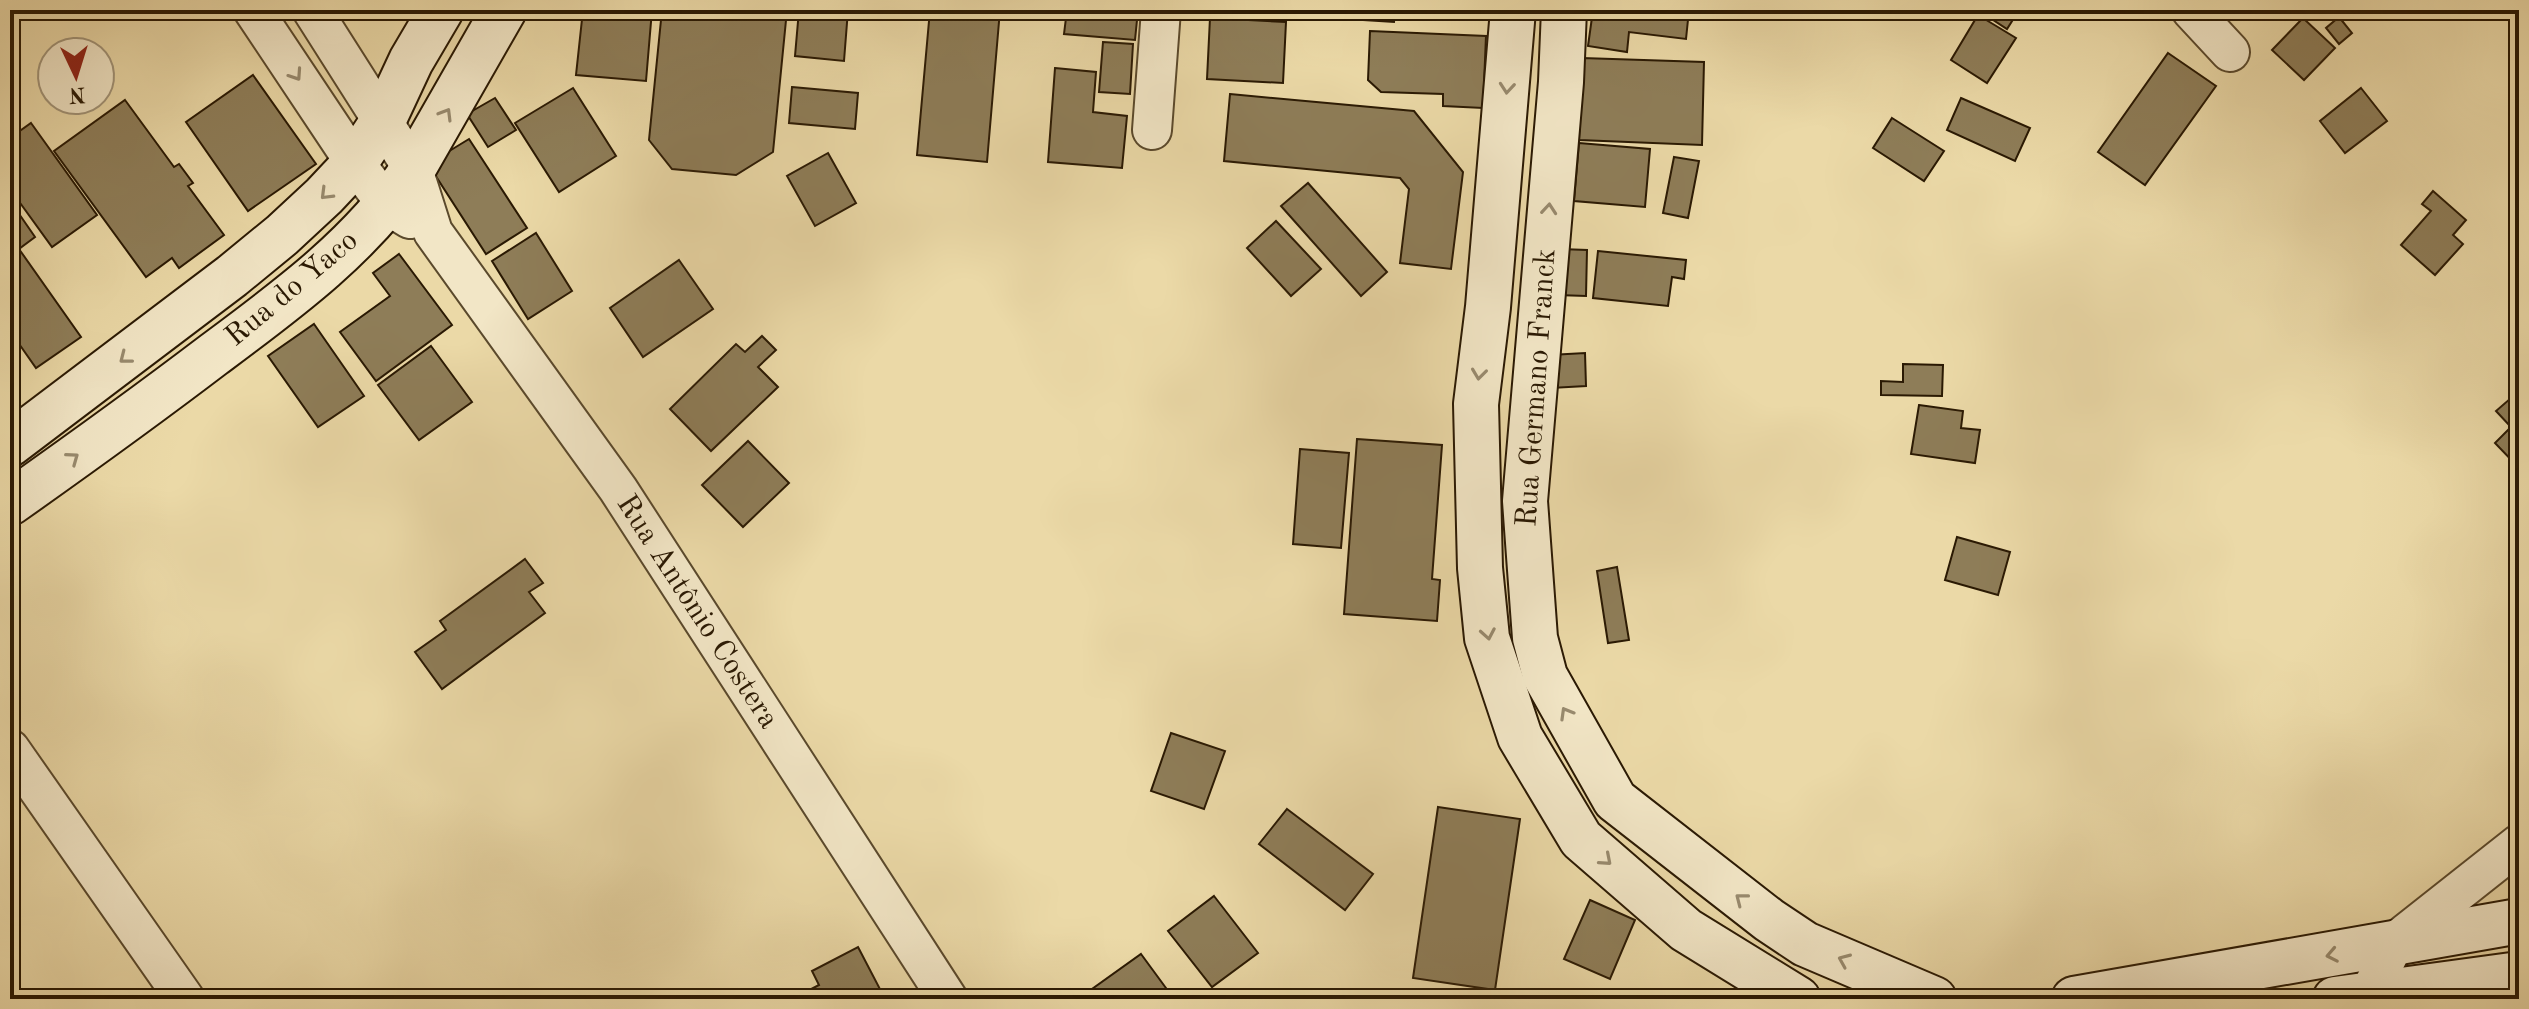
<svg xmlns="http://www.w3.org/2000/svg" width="2529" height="1009" viewBox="0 0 2529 1009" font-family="'Old Standard TT',serif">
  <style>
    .building { fill: #8e7d58; stroke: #2a1903; stroke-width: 2 }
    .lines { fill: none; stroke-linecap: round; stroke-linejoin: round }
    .street-casing { stroke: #5a492c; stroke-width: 42 }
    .secondary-casing { stroke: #2a1903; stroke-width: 48 }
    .street { stroke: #f2e6c6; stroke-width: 38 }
    .secondary { stroke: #f2e6c6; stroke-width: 44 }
    .oneway { stroke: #988a6e }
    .labels { text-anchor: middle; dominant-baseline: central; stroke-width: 6; stroke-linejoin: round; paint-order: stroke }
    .street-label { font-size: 30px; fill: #2a1903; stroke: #f2e6c6 }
  </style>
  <rect width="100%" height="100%" fill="#ebd9a7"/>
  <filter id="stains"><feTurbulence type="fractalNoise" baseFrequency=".0025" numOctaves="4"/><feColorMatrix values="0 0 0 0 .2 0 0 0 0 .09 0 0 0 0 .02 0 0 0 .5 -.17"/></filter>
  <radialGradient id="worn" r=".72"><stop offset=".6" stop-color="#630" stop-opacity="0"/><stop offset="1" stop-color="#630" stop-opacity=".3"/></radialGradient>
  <g class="building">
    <path d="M583,10H652L646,81L576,75Z"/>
    <path d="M662,10H787L773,152L736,175L672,169L649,140Z"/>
    <path d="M799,10H848L844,61L795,56Z"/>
    <path d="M872,10H913L912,18L871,13Z"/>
    <path d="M930,10H1000L987,162L917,155Z"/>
    <path d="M1067,10H1138L1135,40L1064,34Z"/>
    <path d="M1217,10H1315L1314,17Z"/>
    <path d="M1333,10H1478L1477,18L1395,12L1394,22L1332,18Z"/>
    <path d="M1593,10H1689L1686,39L1629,32L1627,52L1588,46Z"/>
    <path d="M1978,10H2019L2007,29Z"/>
    <path d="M1978,15L2016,38L1987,83L1951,60Z"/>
    <path d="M2339,17L2352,33L2339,44L2326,28Z"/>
    <path d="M1210,18L1286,22L1283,83L1207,79Z"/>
    <path d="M2303,18L2335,48L2304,80L2272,50Z"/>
    <path d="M1370,31L1486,36L1483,108L1443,106V94L1381,92L1368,80Z"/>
    <path d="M1103,42L1133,44L1130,94L1099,92Z"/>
    <path d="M2168,53L2216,86L2145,185L2098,152Z"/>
    <path d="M1582,58L1704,62L1702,145L1579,140Z"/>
    <path d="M1055,68L1096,72L1093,112L1127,116L1122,168L1048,162Z"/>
    <path d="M253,75L316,164L248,211L186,122Z"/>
    <path d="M792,87L858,93L855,129L789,123Z"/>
    <path d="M573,88L616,156L559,192L515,123Z"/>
    <path d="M2361,88L2387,121L2345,153L2320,121Z"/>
    <path d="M1230,94L1414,111L1463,172L1451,269L1400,263L1409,189L1400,178L1224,161Z"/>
    <path d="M495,98L516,130L488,147L467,114Z"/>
    <path d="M1961,98L2030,128L2015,161L1947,130Z"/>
    <path d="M125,100L174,167L179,164L193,183L188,186L224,235L179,268L172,258L146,277L54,151Z"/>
    <path d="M1892,118L1944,151L1924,181L1873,148Z"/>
    <path d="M31,123L97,215L52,247L10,189V138Z"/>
    <path d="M469,139L527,228L486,254L428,164Z"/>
    <path d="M1579,143L1650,149L1645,207L1574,201Z"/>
    <path d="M828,153L856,203L815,226L787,176Z"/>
    <path d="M1674,157L1699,161L1688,218L1663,213Z"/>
    <path d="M1308,183L1387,272L1361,296L1281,206Z"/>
    <path d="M2433,191L2466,220L2453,235L2463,244L2435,275L2401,245L2431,211L2422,204Z"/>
    <path d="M15,208L35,237L19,249L81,337L36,368L10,331V211Z"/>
    <path d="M1276,221L1321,269L1291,296L1247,248Z"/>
    <path d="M536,233L572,291L528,319L492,261Z"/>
    <path d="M1560,249L1587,250L1586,296L1557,295Z"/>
    <path d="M1598,251L1686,260L1684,279L1672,277L1668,306L1593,298Z"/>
    <path d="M399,254L452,325L376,381L340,332L390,296L373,273Z"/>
    <path d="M679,260L713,309L643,357L610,308Z"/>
    <path d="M314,324L364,396L318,427L268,356Z"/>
    <path d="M762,336L776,350L758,367L778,387L711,451L670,409L736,344L745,352Z"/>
    <path d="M431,346L472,402L419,440L378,385Z"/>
    <path d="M1585,353L1586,386L1551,388L1550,355Z"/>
    <path d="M1903,364L1943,365L1942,396L1881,395V381L1903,382Z"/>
    <path d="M2511,398L2519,406V468L2495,443L2511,427L2496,411Z"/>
    <path d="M1919,405L1963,411L1961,428L1980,430L1975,463L1911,454Z"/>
    <path d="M1357,439L1442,445L1432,579L1440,580L1437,621L1344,614Z"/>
    <path d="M748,441L789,483L743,527L702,485Z"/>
    <path d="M1300,449L1349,453L1341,548L1293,544Z"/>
    <path d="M1957,537L2010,552L1998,595L1945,580Z"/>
    <path d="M525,559L543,583L529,592L545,613L442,689L415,652L446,630L440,621Z"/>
    <path d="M1617,567L1629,640L1608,643L1597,571Z"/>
    <path d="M1171,733L1225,751L1204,809L1151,791Z"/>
    <path d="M1438,807L1520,819L1495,990L1413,978Z"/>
    <path d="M1287,809L1373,874L1345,910L1259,844Z"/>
    <path d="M1214,896L1258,953L1212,987L1168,931Z"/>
    <path d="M1590,900L1635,920L1610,979L1564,959Z"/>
    <path d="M858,947L882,993L870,999H797L796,997L819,985L812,971Z"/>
    <path d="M1141,954L1174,999H1078Z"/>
  </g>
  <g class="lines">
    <defs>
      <g id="street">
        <path d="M253,10L355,163L387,205L410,219"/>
        <path d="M312,10L413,169L433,232L618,489L948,999"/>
        <path d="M2191,10L2230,52"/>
        <path d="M1152,130L1161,10"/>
        <path d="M10,749L185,999"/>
        <path d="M2369,994L2395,942L2519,844"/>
      </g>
      <g id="secondary">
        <path d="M1513,10L1488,307L1476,404L1480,568L1487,638L1520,737L1581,839L1686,930L1798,999"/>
        <path d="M1564,10L1561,82L1525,501L1535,638L1545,676L1615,800L1769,920L1805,944L1934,999"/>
        <path d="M10,444L232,276L282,235L324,196L355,163L383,121L411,61L441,10"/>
        <path d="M10,503C78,455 146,406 213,355C287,300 361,246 413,169L504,10"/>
        <path d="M2074,999L2519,921"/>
        <path d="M2335,999L2519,974"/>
      </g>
    </defs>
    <use href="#street" class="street-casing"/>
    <use href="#secondary" class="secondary-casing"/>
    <use href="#street" class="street"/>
    <use href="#secondary" class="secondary"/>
  </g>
  <defs><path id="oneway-chevron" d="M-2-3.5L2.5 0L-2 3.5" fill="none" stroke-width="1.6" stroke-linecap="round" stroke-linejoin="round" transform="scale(2)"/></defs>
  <g class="oneway">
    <use href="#oneway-chevron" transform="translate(296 75) rotate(56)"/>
    <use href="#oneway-chevron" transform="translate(1507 88) rotate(95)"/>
    <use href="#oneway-chevron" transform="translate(446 114) rotate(-59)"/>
    <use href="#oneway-chevron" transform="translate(326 194) rotate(135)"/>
    <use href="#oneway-chevron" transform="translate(1549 209) rotate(-85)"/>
    <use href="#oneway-chevron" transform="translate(125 358) rotate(142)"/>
    <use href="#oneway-chevron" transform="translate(1479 374) rotate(97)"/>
    <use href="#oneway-chevron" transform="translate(73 458) rotate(-36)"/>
    <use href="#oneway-chevron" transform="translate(1488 634) rotate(80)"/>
    <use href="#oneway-chevron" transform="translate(1566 713) rotate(-120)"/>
    <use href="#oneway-chevron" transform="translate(1606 860) rotate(41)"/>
    <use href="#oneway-chevron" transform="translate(1741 899) rotate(-142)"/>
    <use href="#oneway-chevron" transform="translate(2332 955) rotate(169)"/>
    <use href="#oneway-chevron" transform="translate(1844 960) rotate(-157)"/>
  </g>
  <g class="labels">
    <g class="street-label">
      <text transform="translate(292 289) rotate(-40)">Rua do Yaco</text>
      <text transform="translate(1537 388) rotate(-86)">Rua Germano Franck</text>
      <text transform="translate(697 612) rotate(57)">Rua Antônio Costera</text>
    </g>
  </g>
  <rect width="2529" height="1009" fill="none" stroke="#ebd9a7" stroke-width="40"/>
  <rect x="12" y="12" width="2505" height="985" fill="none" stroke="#2a1903" stroke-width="4"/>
  <rect x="20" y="20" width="2489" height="969" fill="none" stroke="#2a1903" stroke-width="2"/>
  <g transform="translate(76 76) rotate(176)"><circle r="38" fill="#f2e6c6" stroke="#a29478" stroke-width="2"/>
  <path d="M0-6L14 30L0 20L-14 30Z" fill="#8f2418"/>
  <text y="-12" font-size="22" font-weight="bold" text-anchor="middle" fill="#2a1903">N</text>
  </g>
  <rect width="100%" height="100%" filter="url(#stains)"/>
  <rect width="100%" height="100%" fill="url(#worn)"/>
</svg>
